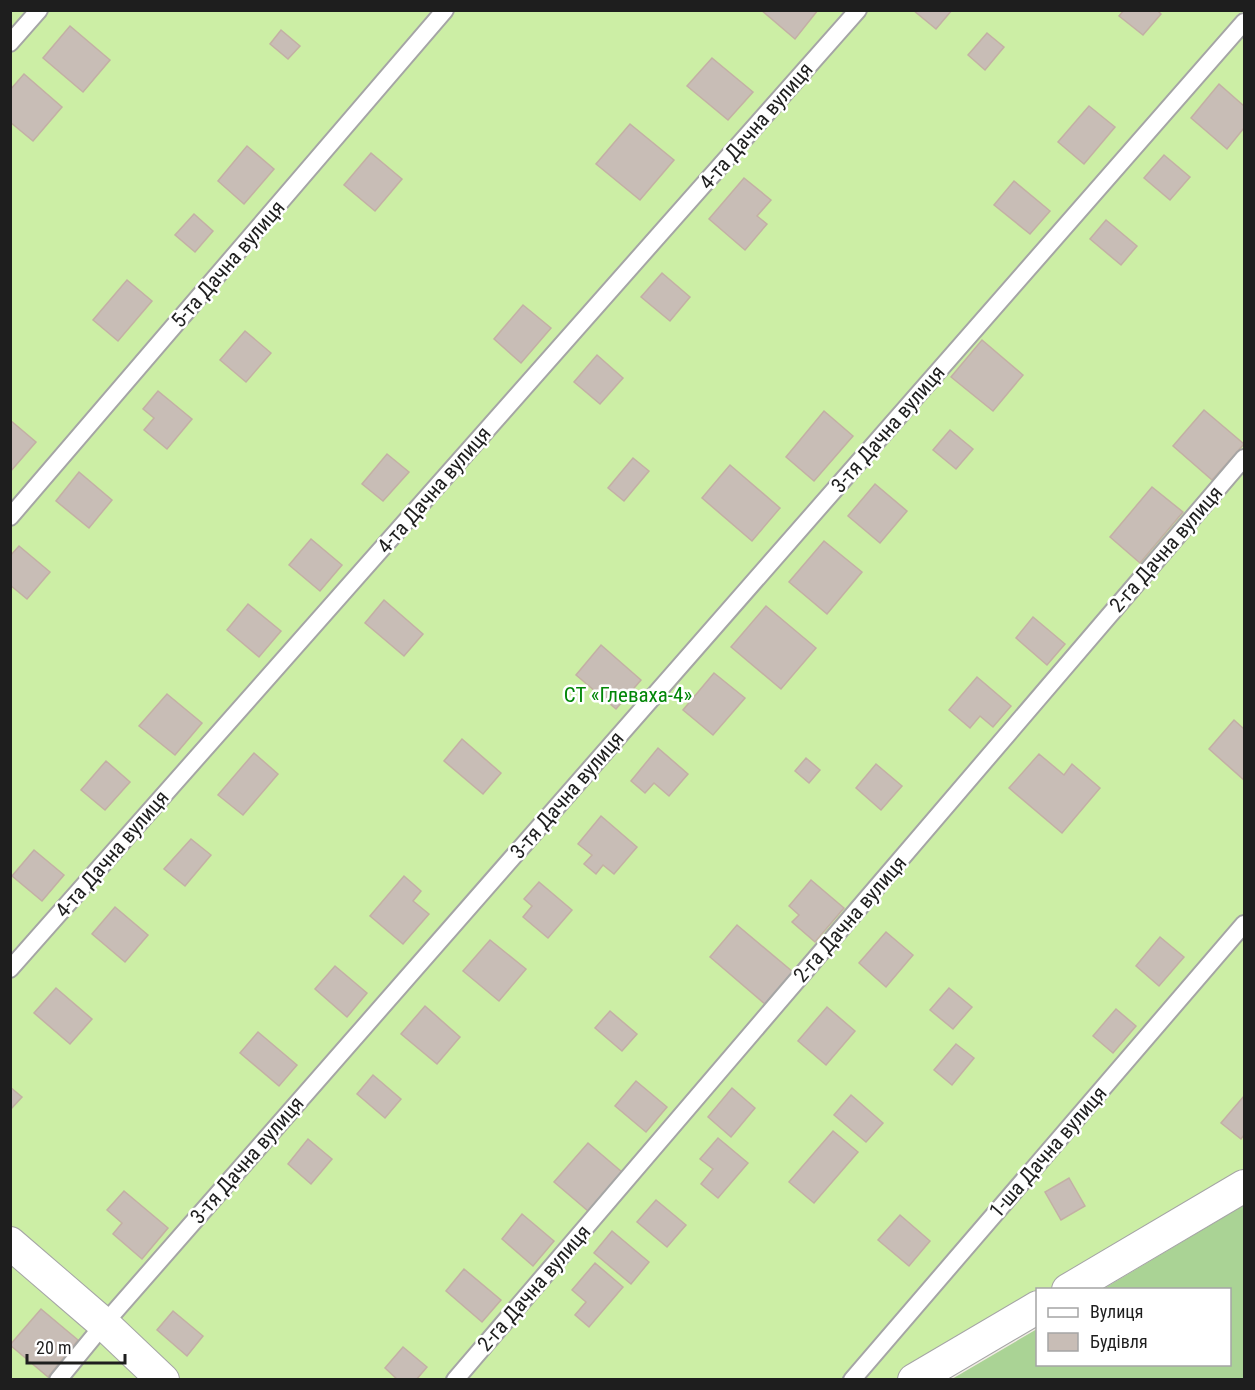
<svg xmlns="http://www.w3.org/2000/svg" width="1255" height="1390" viewBox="0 0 1255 1390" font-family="'Roboto Condensed',sans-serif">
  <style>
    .grass { fill: #cceea5 }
    .forest { fill: #aad395 }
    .building { fill: #c8bdb6; stroke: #c3b0a4; stroke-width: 1.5 }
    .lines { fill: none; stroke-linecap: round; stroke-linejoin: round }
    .service-casing { stroke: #a5a5a5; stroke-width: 20 }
    .minor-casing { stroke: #a5a5a5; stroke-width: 34 }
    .service { stroke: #fff; stroke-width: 16 }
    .minor { stroke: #fff; stroke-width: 32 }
    .labels { text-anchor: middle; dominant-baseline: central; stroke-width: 5; stroke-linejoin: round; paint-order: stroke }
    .street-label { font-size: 21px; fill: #1e1e1e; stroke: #fff }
    .park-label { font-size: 21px; fill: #028607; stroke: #fff }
  </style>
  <rect width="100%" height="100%" fill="#f0ebe3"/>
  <path class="grass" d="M10,11H1244V1175L1057,1289L1038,1290L1037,1301L908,1379H11Z"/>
  <path class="forest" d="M1244,1205V1379H952L1037,1329L1038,1364H1230V1290L1103,1289Z"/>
  <g class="building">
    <path d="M761,10H818L795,39Z"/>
    <path d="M913,10H952L936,29Z"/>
    <path d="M1124,10H1157L1161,14L1143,35L1119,16Z"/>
    <path d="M70,26L110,60L83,92L43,58Z"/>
    <path d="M281,30L300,46L288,59L270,44Z"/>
    <path d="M987,33L1004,47L985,70L968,55Z"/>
    <path d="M712,58L753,92L728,120L687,86Z"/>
    <path d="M24,74L62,107L33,141L10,122V90Z"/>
    <path d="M1219,84L1244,106V128L1227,149L1191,118Z"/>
    <path d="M1089,106L1115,127L1084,164L1058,142Z"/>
    <path d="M630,124L674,160L640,200L596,164Z"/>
    <path d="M247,146L274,169L244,204L218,181Z"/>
    <path d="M371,153L402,179L375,211L344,185Z"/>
    <path d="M1164,155L1190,177L1170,200L1144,178Z"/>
    <path d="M744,178L771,200L757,216L767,224L745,250L709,219Z"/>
    <path d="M1014,181L1050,211L1030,234L994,205Z"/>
    <path d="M194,214L213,231L195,252L175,235Z"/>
    <path d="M1106,220L1137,246L1121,265L1090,239Z"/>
    <path d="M662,273L690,297L670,321L641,297Z"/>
    <path d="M127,280L152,301L118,341L93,320Z"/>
    <path d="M523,305L551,328L521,363L494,339Z"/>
    <path d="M245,331L271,353L246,382L220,360Z"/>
    <path d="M982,340L1023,375L993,411L951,377Z"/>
    <path d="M597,355L623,378L600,404L574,382Z"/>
    <path d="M158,391L192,419L167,449L144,430L154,418L143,409Z"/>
    <path d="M1204,410L1244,444L1212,480L1173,446Z"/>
    <path d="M824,411L853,436L814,481L786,457Z"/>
    <path d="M10,420L36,442L10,472Z"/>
    <path d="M950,430L973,449L956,469L933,450Z"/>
    <path d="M387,454L409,472L383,501L362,484Z"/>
    <path d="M633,458L649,471L624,501L608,488Z"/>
    <path d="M730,465L780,508L752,541L702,498Z"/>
    <path d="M79,472L112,500L89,528L56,501Z"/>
    <path d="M875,484L907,511L880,543L848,516Z"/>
    <path d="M1152,487L1183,512L1140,563L1110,537Z"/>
    <path d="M311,539L342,565L320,591L289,565Z"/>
    <path d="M824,541L862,572L827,614L789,582Z"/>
    <path d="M19,546L50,572L27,599L10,585V556Z"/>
    <path d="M384,600L423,634L404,656L365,623Z"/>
    <path d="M248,604L281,631L259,657L227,630Z"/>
    <path d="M766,606L816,648L781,689L731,647Z"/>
    <path d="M1033,617L1065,644L1047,665L1016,638Z"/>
    <path d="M601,645L641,680L616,709L576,675Z"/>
    <path d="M714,673L745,698L713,735L683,710Z"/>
    <path d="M977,677L1011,706L993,727L980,716L970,728L949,710Z"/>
    <path d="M167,694L202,723L175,755L139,726Z"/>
    <path d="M1234,720L1244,729V780L1209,749Z"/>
    <path d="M462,739L501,773L483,794L444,761Z"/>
    <path d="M658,748L688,774L669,796L654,783L645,793L631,781Z"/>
    <path d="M254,753L278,774L243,815L218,795Z"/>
    <path d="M1039,754L1064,775L1072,764L1100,788L1062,833L1009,788Z"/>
    <path d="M806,758L820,770L809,783L795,771Z"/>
    <path d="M106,761L130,782L105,810L81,790Z"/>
    <path d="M876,764L902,786L881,810L856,788Z"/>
    <path d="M601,816L637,847L614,874L603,865L596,874L584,864L592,855L578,844Z"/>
    <path d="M191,839L211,855L185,886L164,869Z"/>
    <path d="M34,850L64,875L42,901L12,876Z"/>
    <path d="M404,876L421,891L413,901L429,914L403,944L370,916Z"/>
    <path d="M811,880L844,908L815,942L792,922L799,915L789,906Z"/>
    <path d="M539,882L572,910L548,938L523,917L532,906L524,899Z"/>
    <path d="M115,907L148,935L125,962L92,934Z"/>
    <path d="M737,925L793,972L765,1004L710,957Z"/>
    <path d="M886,932L913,955L886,987L859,963Z"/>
    <path d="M1160,937L1184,957L1159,986L1136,966Z"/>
    <path d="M490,940L526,969L499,1001L463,971Z"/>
    <path d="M335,966L367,993L347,1017L315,989Z"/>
    <path d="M56,988L92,1019L70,1044L34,1013Z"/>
    <path d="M949,988L972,1007L953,1029L930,1010Z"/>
    <path d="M425,1006L460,1037L437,1064L401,1034Z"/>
    <path d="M827,1007L855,1031L826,1065L798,1041Z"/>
    <path d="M1116,1009L1136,1026L1113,1053L1093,1036Z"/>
    <path d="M610,1011L637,1034L622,1051L595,1028Z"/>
    <path d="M258,1032L297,1065L279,1086L240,1053Z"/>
    <path d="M956,1044L974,1058L952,1085L934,1070Z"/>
    <path d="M373,1075L401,1099L385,1118L357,1094Z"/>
    <path d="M636,1081L667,1107L646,1132L615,1106Z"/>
    <path d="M10,1087L22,1097L10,1110Z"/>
    <path d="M732,1088L755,1108L731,1137L708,1117Z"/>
    <path d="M851,1095L883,1123L866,1142L834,1115Z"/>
    <path d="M1244,1096V1135L1241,1139L1221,1123Z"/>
    <path d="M833,1131L858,1152L814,1203L789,1182Z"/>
    <path d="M718,1138L748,1163L718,1198L701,1184L713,1169L700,1159Z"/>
    <path d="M308,1139L332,1159L311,1184L288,1164Z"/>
    <path d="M588,1143L622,1172L588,1211L554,1182Z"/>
    <path d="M1069,1178L1085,1206L1061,1220L1045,1192Z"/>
    <path d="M124,1191L168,1228L142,1259L113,1234L122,1223L107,1210Z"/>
    <path d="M656,1200L686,1225L667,1247L637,1222Z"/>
    <path d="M522,1214L554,1241L533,1266L502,1239Z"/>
    <path d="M900,1215L930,1241L909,1266L878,1240Z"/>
    <path d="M612,1231L649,1262L631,1284L594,1253Z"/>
    <path d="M595,1263L623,1287L589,1327L575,1315L586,1302L572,1290Z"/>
    <path d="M464,1269L501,1300L482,1322L446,1291Z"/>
    <path d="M41,1309L78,1340L48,1377L10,1345Z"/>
    <path d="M173,1311L203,1336L187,1356L157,1330Z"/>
    <path d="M403,1347L427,1367L416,1380H398L385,1368Z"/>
  </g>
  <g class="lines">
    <defs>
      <g id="service">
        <path d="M10,43L39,10"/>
        <path d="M10,517L445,10"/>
        <path d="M10,969L858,10"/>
        <path d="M58,1380L104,1324L1244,22"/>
        <path d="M455,1380L1244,458"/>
        <path d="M852,1380L1244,924"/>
      </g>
      <g id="minor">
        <path d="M10,1243L104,1324L163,1380"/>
        <path d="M1068,1290L1244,1186"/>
        <path d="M914,1380L1038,1307"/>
      </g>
    </defs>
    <use href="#service" class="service-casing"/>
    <use href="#minor" class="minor-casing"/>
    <use href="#service" class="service"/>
    <use href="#minor" class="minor"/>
  </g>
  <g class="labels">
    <g class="street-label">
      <text transform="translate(756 126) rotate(-49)">4-та Дачна вулиця</text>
      <text transform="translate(228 264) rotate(-49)">5-та Дачна вулиця</text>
      <text transform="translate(888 429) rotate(-49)">3-тя Дачна вулиця</text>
      <text transform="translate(434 490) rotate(-49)">4-та Дачна вулиця</text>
      <text transform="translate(1166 549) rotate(-49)">2-га Дачна вулиця</text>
      <text transform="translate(567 795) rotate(-49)">3-тя Дачна вулиця</text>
      <text transform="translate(112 854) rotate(-49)">4-та Дачна вулиця</text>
      <text transform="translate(850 919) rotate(-49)">2-га Дачна вулиця</text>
      <text transform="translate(1048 1152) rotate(-49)">1-ша Дачна вулиця</text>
      <text transform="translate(247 1160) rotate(-49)">3-тя Дачна вулиця</text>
      <text transform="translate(534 1288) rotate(-49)">2-га Дачна вулиця</text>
    </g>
    <g class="park-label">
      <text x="628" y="695">СТ «Глеваха-4»</text>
    </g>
  </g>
  <rect width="1255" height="1390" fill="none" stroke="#1e1e1e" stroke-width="24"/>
  <rect x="1036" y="1288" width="195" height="78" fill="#ffffff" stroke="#a5a5a5" stroke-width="1.5"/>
  <rect x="1048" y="1308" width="30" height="9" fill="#ffffff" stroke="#a5a5a5" stroke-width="1.5"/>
  <text x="1090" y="1318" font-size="18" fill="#1e1e1e">Вулиця</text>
  <rect x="1048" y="1333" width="30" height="18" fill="#c8bdb6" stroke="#a5a5a5" stroke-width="1.5"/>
  <text x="1090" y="1348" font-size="18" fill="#1e1e1e">Будівля</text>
  <path d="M27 1354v9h98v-9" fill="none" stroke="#1e1e1e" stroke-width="3"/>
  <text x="36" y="1354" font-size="18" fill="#1e1e1e" stroke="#ffffff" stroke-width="4.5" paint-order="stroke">20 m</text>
</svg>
